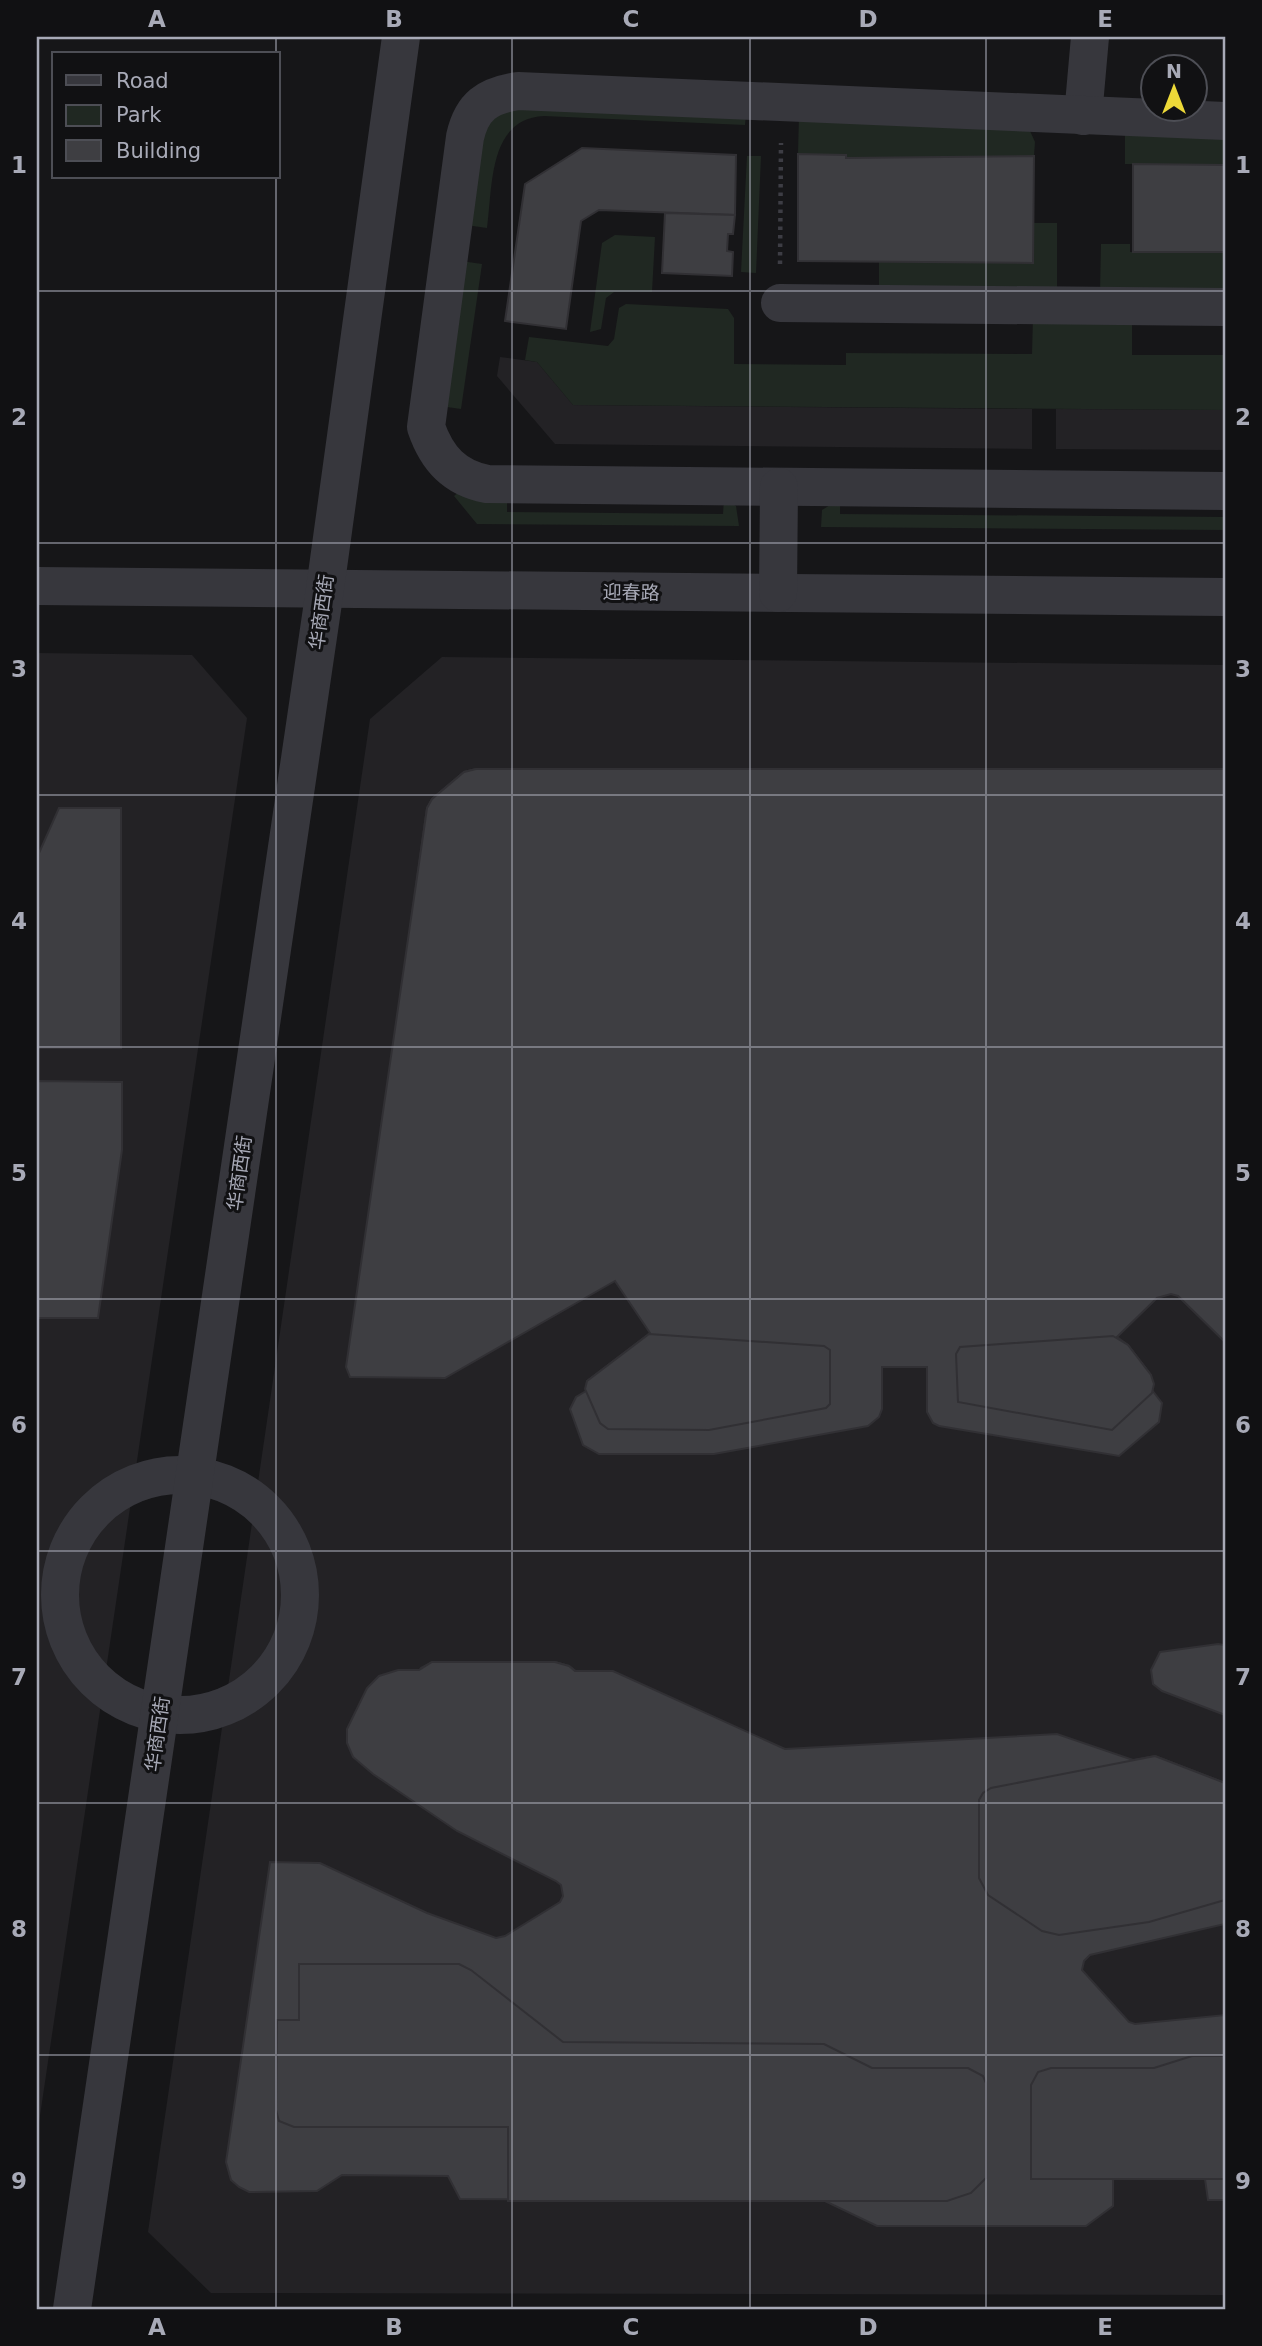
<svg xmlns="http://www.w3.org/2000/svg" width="1262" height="2346" viewBox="0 0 1262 2346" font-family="'DejaVu Sans','Noto Sans SC',sans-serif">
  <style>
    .built { fill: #232225 }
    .green { fill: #202822 }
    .building { fill: #3e3e42; stroke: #313034; stroke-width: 2 }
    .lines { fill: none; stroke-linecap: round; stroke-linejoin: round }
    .path { stroke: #3d3d44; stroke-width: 4.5; stroke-dasharray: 3.5 5; stroke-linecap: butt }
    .minor { stroke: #37373d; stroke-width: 38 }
    .grid { fill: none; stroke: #a8aab7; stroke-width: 2; stroke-opacity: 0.55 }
    .labels { text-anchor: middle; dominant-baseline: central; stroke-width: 6; stroke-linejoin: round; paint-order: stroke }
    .street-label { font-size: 19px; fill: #a8aab7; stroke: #111113 }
    .neatline { fill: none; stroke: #a8aab7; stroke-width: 2.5 }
    .grid-label { font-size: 23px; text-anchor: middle; font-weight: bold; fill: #a8aab7 }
  </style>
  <rect width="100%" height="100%" fill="#161618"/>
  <g class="built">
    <path d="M500,357L537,362L573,405L1032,409V449L555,444L497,376Z"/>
    <path d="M1056,409L1225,410V450L1056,449Z"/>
    <path d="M37,653L192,655L247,718L37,2136Z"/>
    <path d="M442,657L1225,665V2295L211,2293L148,2232L370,719Z"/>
  </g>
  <g class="green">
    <path d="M501,106L746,113L745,125L544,116C488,119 493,185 487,228L466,225L479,132Z"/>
    <path d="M799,115L1030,131L1035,142L1034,156L846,158L845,155L798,154Z"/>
    <path d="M1125,130L1225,133V165L1125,164Z"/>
    <path d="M747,156H761L756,273L741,272Z"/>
    <path d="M1034,223H1057V293L879,291V262L1033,263Z"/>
    <path d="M615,235L655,237L652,292H614L606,298L601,329L590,332L602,243Z"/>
    <path d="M1101,244H1130V252H1225V294L1100,293Z"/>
    <path d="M461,261L482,264L461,409L440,406Z"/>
    <path d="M626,304L728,309L734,318V364L846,365V353L1032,354L1033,317H1132V355H1225V410L573,405L537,362L525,360L529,337L608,346L614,339L619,308Z"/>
    <path d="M460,491L507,497V512L723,514L724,499L736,506L739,526L477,524L454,496Z"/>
    <path d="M840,499V514L1225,517V530L821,527L822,510Z"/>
  </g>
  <g class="building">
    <path d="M582,148L736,155L735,215L599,210L581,221L566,329L505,321L525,184Z"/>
    <path d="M798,154L846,155V158L1034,156L1033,263L798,261Z"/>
    <path d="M1133,164L1225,165V252H1133Z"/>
    <path d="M665,213L735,215L733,234H728L727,251L733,252L732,276L662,273Z"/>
    <path d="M476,769H1225V1262L1164,1204L750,1203L620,1278L406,1279V958L427,808L432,799L464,772Z"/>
    <path d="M476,769H1225V1342L1178,1296L1171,1294L1157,1298L1117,1337L1128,1345L1151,1375L1152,1390L1162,1403L1159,1422L1119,1456L939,1426L933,1423L927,1412V1367H882V1409L879,1417L868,1426L714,1454H599L583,1445L570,1409L576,1397L586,1391L587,1381L650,1333L615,1281L445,1378L350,1377L346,1367L427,808L432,799L464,772Z"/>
    <path d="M59,808H121V1048H37L39,853Z"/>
    <path d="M37,1081L122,1082V1150L98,1318H37Z"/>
    <path d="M649,1334L824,1346L830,1350V1404L826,1408L709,1430L608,1429L600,1423L585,1389L587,1381Z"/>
    <path d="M1113,1336L1128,1345L1151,1375L1154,1384L1152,1393L1112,1430L958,1402L956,1354L960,1347Z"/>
    <path d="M1218,1644L1225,1645V1715L1162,1691L1153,1684L1151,1670L1160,1652Z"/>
    <path d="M432,1662H555L569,1666L682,1753L697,1775V1856L692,1864L679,1872L584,1869L466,1809L388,1757L383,1738L421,1668Z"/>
    <path d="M432,1662H555L569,1666L575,1671H613L785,1749L1057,1734L1133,1760L1155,1756L1225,1783V1924L1090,1955L1084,1961L1082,1970L1129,2022L1135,2024L1225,2015V2200H1208L1205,2179H1113V2206L1086,2226H877L825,2201L460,2199L448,2176L342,2175L317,2191L249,2192L239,2187L231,2180L226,2162L270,1862L320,1863L427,1913L496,1938L505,1936L560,1902L563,1896L561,1885L556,1881L457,1831L373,1774L353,1757L347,1743V1729L367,1688L379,1676L398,1670H419Z"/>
    <path d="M1155,1756L1225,1783V1900L1149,1922L1059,1935L1042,1931L988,1895L979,1878V1800L983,1793L991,1788Z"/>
    <path d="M299,1964H459L471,1970L563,2042L824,2044L872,2068H968L983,2076L986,2083V2178L971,2193L947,2201H508V2127H294L279,2121L276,2110L277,2020H299Z"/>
    <path d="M1192,2056H1225V2179H1031V2085L1038,2072L1051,2068H1154Z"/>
  </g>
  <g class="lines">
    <path class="path" d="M780,264L781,143"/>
    <g class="minor">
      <path d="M1083,116L1090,37"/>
      <path d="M1225,121L518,91C487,96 472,106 465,137L426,427C437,459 455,478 487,484L1225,491"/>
      <path d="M780,303L1225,307"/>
      <path d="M37,586L1225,597"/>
      <path d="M778,593L779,487"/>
      <circle cx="180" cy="1595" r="120"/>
      <path d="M72,2309L325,589L401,37"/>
    </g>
  </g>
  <path class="grid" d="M276,37V54M512,37V2309M750,37V2309M986,37V2309M276,177V2309M37,291H1225M37,543H1225M37,795H1225M37,1047H1225M37,1299H1225M37,1551H1225M37,1803H1225M37,2055H1225"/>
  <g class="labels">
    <g class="street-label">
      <text transform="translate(631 592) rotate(1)">迎春路</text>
      <text transform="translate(321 612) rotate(-82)">华商西街</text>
      <text transform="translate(239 1173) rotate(-82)">华商西街</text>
      <text transform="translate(157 1734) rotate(-82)">华商西街</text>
    </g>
  </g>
  <rect width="1262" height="2346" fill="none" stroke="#111113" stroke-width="77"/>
  <rect x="52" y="52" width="228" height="126" fill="#111113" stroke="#4d4e55" stroke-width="2"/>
  <rect x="66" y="75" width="35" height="10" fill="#37373d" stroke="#4d4e55" stroke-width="2"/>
  <text x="116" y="88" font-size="21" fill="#a8aab7">Road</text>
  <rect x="66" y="105" width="35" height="21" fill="#202822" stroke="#4d4e55" stroke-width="2"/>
  <text x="116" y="122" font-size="21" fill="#a8aab7">Park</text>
  <rect x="66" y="140" width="35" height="21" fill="#3e3e42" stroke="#4d4e55" stroke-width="2"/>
  <text x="116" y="158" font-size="21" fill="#a8aab7">Building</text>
  <g transform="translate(1174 88)"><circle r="33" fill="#111113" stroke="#4d4e55" stroke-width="2"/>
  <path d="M0-5L12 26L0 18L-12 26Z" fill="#edd938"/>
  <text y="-10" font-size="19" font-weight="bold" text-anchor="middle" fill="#a8aab7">N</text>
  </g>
  <rect x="38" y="38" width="1186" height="2270" class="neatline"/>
  <g class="grid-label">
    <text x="157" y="27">A</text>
    <text x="394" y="27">B</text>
    <text x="631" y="27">C</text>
    <text x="868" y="27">D</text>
    <text x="1105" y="27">E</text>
    <text x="19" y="173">1</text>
    <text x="1243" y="173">1</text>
    <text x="19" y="425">2</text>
    <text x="1243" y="425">2</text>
    <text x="19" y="677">3</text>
    <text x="1243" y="677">3</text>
    <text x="19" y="929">4</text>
    <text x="1243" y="929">4</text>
    <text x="19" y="1181">5</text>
    <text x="1243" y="1181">5</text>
    <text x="19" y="1433">6</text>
    <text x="1243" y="1433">6</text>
    <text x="19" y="1685">7</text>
    <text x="1243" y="1685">7</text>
    <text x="19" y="1937">8</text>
    <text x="1243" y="1937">8</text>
    <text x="19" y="2189">9</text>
    <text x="1243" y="2189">9</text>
    <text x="157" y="2335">A</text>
    <text x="394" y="2335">B</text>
    <text x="631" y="2335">C</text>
    <text x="868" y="2335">D</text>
    <text x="1105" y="2335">E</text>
  </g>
</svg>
